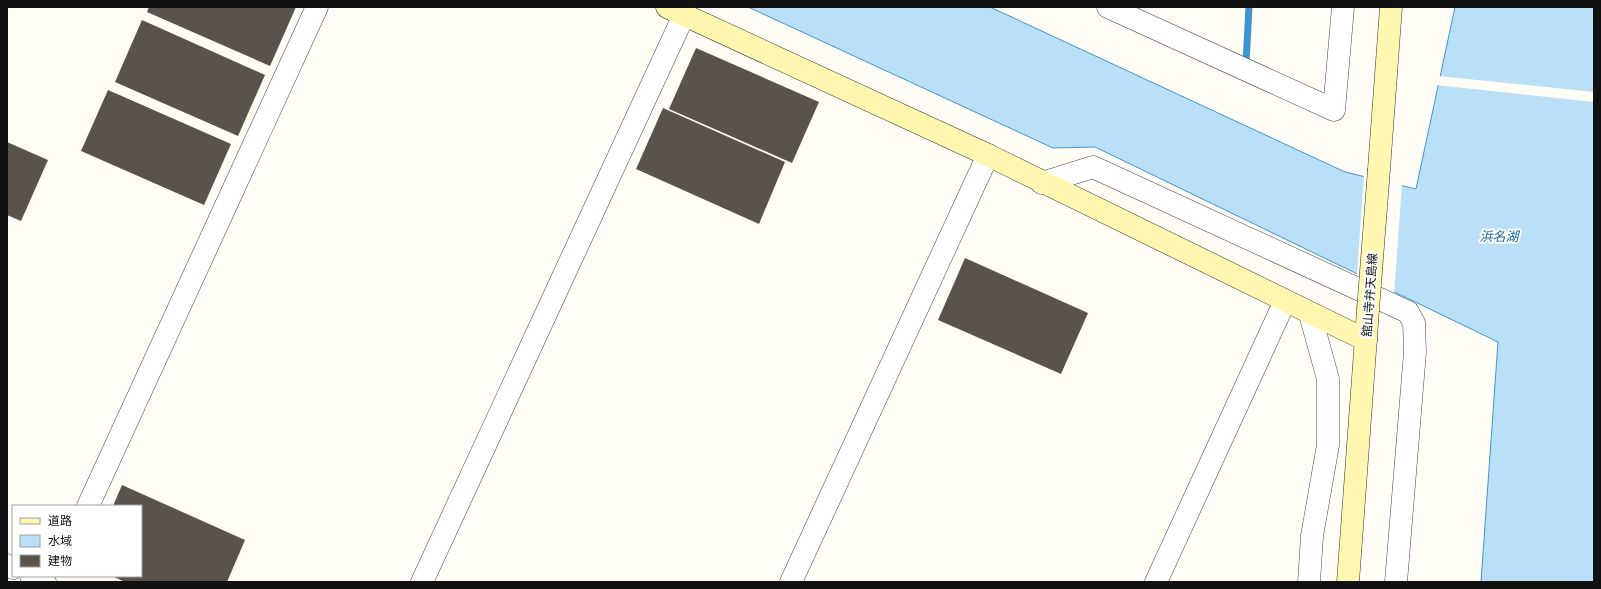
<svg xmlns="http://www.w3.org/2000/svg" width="1601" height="589" viewBox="0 0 1601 589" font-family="'Crimson Pro','Noto Sans JP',serif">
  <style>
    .water { fill: #b9e0f7; stroke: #3f96cf }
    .pier { fill: #fffdf5 }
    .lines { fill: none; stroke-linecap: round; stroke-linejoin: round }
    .stream { stroke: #3f96cf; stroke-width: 7 }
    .building { fill: #5a524d }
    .street-casing { stroke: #444; stroke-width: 23 }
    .secondary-casing { stroke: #333; stroke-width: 23 }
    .street { stroke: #fff; stroke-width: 22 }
    .secondary { stroke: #fff6b0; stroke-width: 22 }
    .secondary-bridge-casing { stroke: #333; stroke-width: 23; stroke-linecap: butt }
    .secondary-bridge { stroke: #fff6b0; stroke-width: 22 }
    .labels { text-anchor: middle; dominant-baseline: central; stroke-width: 4; stroke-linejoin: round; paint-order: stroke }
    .street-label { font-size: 12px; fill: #111; stroke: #fff }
    .water-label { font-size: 13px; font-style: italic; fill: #1768a6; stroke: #fff }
  </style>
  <rect width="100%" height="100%" fill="#fffdf5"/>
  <path class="water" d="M748,7H990L1345,172L1416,189L1455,7H1594V582H1481L1498,342L1095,147L1053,148Z"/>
  <g class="pier">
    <path d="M1438,76L1594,92V102L1436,85Z"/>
    <path d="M1364,175L1402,184L1394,294L1355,275L1357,273Z"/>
  </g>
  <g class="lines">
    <path class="stream" d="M1246,63L1249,7"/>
  </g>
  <g class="building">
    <path d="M149,7H296L270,66L147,12Z"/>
    <path d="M142,20L265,75L238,136L115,82Z"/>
    <path d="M696,48L819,102L792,163L669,109Z"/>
    <path d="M108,90L231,144L204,205L81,151Z"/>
    <path d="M663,108L785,162L759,224L636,169Z"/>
    <path d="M7,142L48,160L21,221L7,215Z"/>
    <path d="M965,258L1088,313L1061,374L938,320Z"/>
    <path d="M122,485L245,540L227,582H125L112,576H141V506H113Z"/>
  </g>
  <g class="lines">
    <defs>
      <g id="street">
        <path d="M1108,7L1334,110L1343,7"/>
        <path d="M1042,183L1093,167L1408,312L1414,323L1415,352L1396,582"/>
        <path d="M88,506L317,7"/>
        <path d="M7,565L13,568"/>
        <path d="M31,576L45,582"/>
        <path d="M422,582L684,15"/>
        <path d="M791,582L988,155"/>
        <path d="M1156,582L1285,301"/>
        <path d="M1309,582L1312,536L1328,445V379L1310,314"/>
      </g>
      <g id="secondary">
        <path d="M667,7L988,155L1366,340"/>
        <path d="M1379,169L1391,7"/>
        <path d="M1348,582L1368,310"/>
      </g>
    </defs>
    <use href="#street" class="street-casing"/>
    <use href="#secondary" class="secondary-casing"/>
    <use href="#street" class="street"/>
    <use href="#secondary" class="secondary"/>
    <defs>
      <path id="secondary-bridge" d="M1368,310L1379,169"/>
    </defs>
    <use href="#secondary-bridge" class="secondary-bridge-casing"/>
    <use href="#secondary-bridge" class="secondary-bridge"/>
  </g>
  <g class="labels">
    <g class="street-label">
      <text transform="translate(1370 295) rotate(-86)">舘山寺弁天島線</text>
    </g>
    <g class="water-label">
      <text x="1499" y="236">浜名湖</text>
    </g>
  </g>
  <rect width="1601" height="589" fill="none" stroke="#111111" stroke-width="16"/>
  <rect x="12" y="505" width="130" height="72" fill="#ffffff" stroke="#a0a0a0"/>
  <rect x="20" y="518" width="20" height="6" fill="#fff6b0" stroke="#a0a0a0"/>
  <text x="48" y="525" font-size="12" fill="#111111">道路</text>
  <rect x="20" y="535" width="20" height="12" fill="#b9e0f7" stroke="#a0a0a0"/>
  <text x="48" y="545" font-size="12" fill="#111111">水域</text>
  <rect x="20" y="555" width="20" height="12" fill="#5a524d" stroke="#a0a0a0"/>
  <text x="48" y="565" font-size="12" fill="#111111">建物</text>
</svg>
